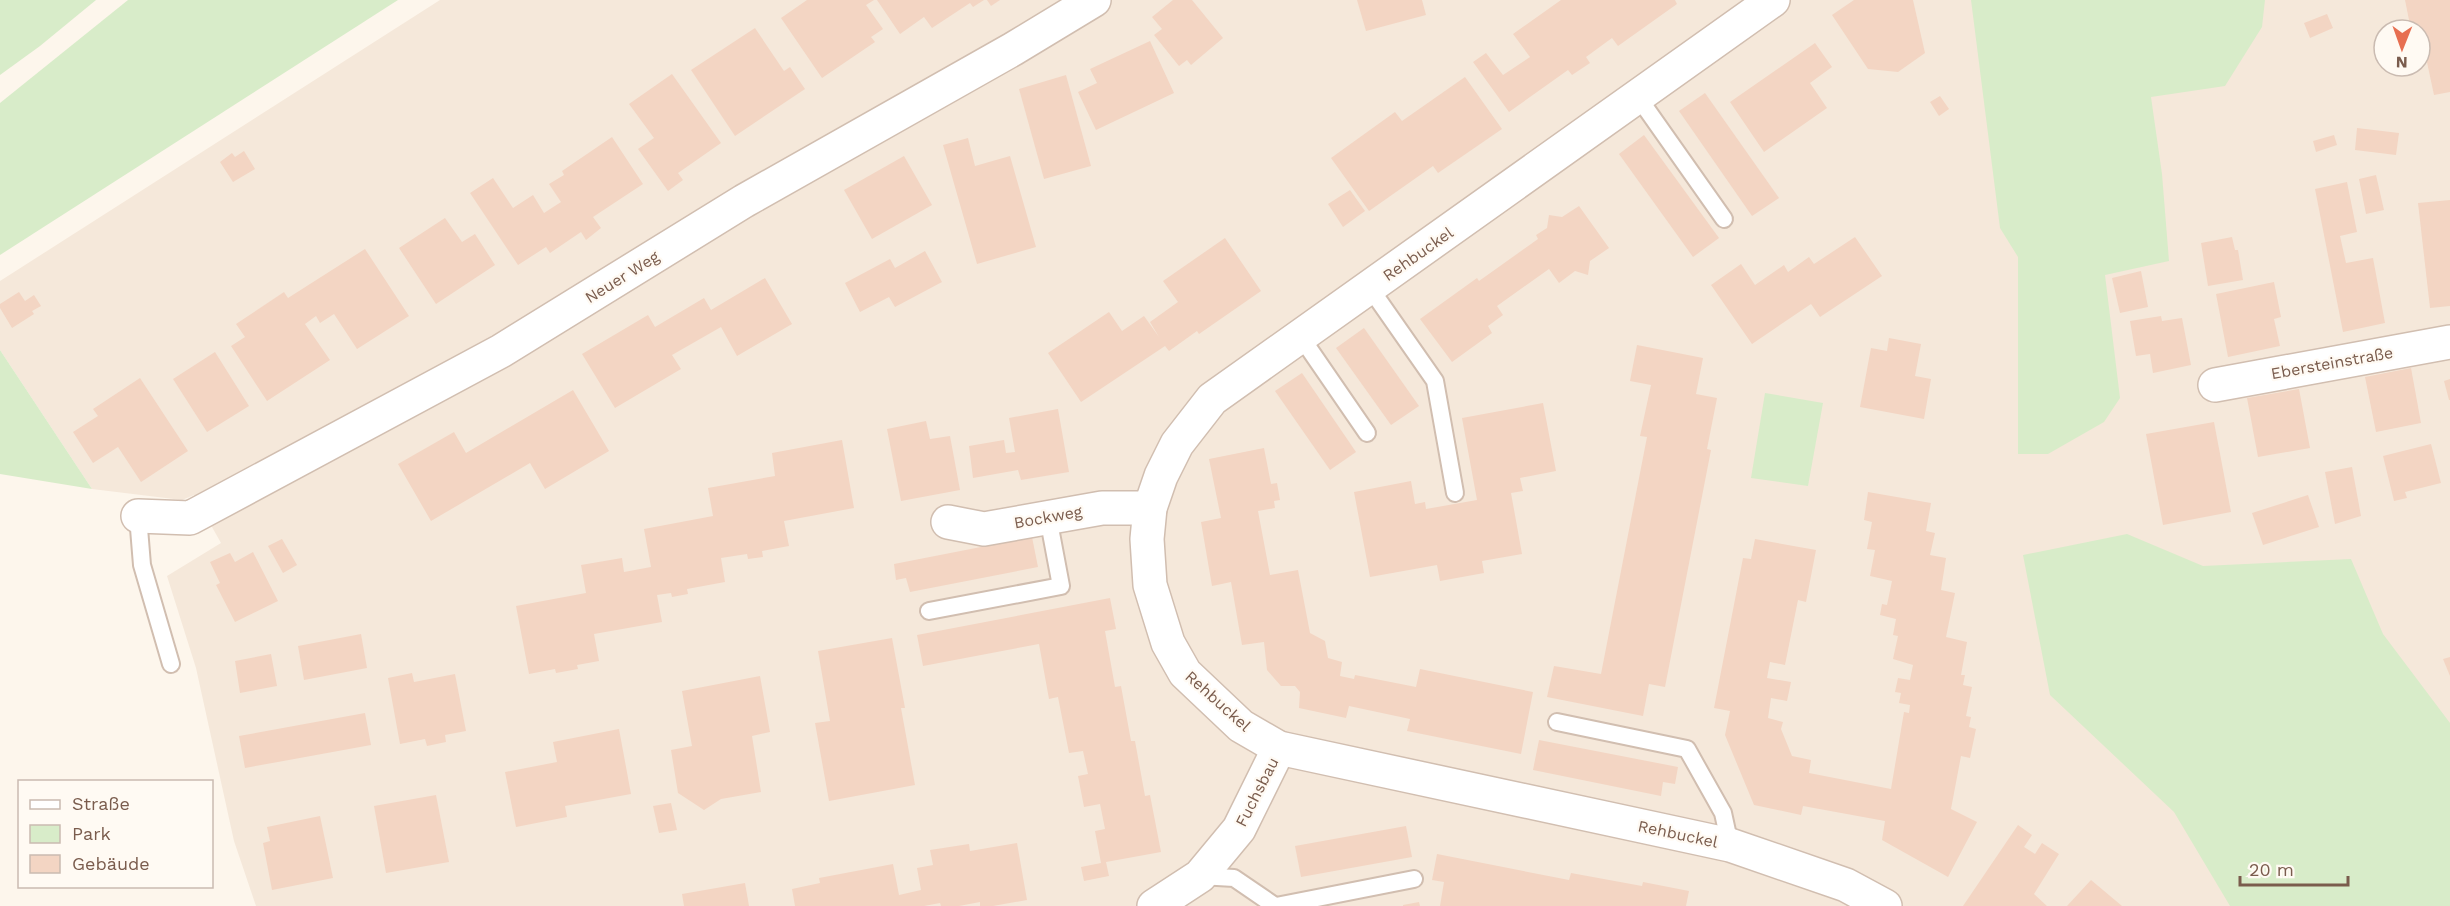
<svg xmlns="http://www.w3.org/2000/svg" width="2450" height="906" viewBox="0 0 2450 906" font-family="'Work Sans',sans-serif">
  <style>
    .residential { fill: #f5e8da; fill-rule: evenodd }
    .green { fill: #d8ecc9 }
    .building { fill: #f3d5c3 }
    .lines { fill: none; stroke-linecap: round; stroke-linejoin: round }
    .lane-casing { stroke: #d1beb0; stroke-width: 20 }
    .street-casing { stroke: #d1beb0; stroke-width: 36 }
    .lane { stroke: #fff; stroke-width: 16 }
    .street { stroke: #fff; stroke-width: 33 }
    .labels { text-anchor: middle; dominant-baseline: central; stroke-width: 4.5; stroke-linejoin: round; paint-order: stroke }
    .street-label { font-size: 16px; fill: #7a5c4d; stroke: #fffaf3 }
  </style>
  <rect width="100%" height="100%" fill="#fdf6ec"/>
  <path class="residential" d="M440,0H2450V906H256L234,841L196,668L167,576L221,543L194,495L182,500L92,489L0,350V281ZM2384,30H2420V66H2384Z"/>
  <g class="green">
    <path d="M0,0H96L40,46L0,75Z"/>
    <path d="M128,0H398L0,255V103Z"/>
    <path d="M1971,0H2265L2262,27L2225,86L2151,97L2162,174L2169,261L2105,275L2120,398L2104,422L2048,454H2018V257L2000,228Z"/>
    <path d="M0,350L92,489L0,474Z"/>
    <path d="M1765,393L1823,403L1808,486L1751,478Z"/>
    <path d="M2127,534L2203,566L2351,559L2383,634L2450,723V906H2230L2174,812L2050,695L2023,555Z"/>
  </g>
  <g class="building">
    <path d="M807,0H874L866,5L883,29L871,37L875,42L822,78L781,18Z"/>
    <path d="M877,0H984L973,7L970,3L932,28L924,17L900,34Z"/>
    <path d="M987,0H1000L991,6Z"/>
    <path d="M1173,0H1192L1223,38L1191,65L1187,60L1179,66L1154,35L1162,29L1152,17Z"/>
    <path d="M1357,0H1422L1426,15L1366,31Z"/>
    <path d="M1561,0H1675L1677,4L1618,46L1612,38L1586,57L1590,63L1572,75L1568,70L1509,112L1473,62L1486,53L1503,75L1530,57L1513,34Z"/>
    <path d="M1854,0H1913L1925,53L1898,72L1868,69L1832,15Z"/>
    <path d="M2405,0H2450V92L2434,95L2425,53L2420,54V30H2411Z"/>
    <path d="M2327,14L2333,28L2310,38L2304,23Z"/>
    <path d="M755,28L784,71L790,67L805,89L735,136L691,70Z"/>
    <path d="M1150,41L1174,93L1096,130L1078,92L1097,83L1090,69Z"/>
    <path d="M1815,43L1832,67L1810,83L1827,108L1764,152L1730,102Z"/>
    <path d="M672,74L721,143L678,173L683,180L668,191L638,149L654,138L629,104Z"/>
    <path d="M1066,75L1091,166L1044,179L1019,89Z"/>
    <path d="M1465,77L1502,129L1438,173L1433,166L1369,211L1331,158L1395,112L1402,121Z"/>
    <path d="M1705,93L1779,198L1752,216L1679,111Z"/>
    <path d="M1940,96L1949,109L1939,116L1930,102Z"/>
    <path d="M2357,128L2399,133L2396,155L2355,150Z"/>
    <path d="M1644,135L1719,238L1693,257L1619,154Z"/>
    <path d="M2334,135L2337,145L2316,152L2313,141Z"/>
    <path d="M612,137L643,184L593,217L601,228L586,240L581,232L550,253L546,247L518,265L470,193L493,178L513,208L533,195L544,213L561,202L549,184L564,175L562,171Z"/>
    <path d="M968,138L975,166L1010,156L1036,247L977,264L943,145Z"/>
    <path d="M244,151L255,169L233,182L220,162L232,153L235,157Z"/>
    <path d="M904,156L932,205L872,239L844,190Z"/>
    <path d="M2376,175L2384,210L2366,214L2359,179Z"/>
    <path d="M2347,182L2357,232L2340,236L2346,263L2373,258L2385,323L2343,332L2315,189Z"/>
    <path d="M1350,190L1365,211L1343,227L1328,204Z"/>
    <path d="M2450,200V306L2430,308L2418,203Z"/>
    <path d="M1579,206L1609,248L1590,261L1588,275L1575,271L1559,283L1549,269L1497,306L1503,315L1488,326L1492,333L1452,362L1420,319L1477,278L1479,281L1538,239L1536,235L1547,228L1549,215L1562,217Z"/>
    <path d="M445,218L462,242L475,234L495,265L436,304L399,248Z"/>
    <path d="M1855,237L1882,276L1820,317L1811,304L1752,344L1711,285L1741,264L1755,285L1784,265L1788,272L1809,257L1814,264Z"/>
    <path d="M2232,237L2235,250H2238L2243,280L2208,286L2201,243Z"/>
    <path d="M1225,238L1261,291L1199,334L1197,331L1169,351L1165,346L1081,402L1048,353L1109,312L1122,331L1144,316L1159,337L1150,322L1178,302L1163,281Z"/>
    <path d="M365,249L409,316L357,349L334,314L320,323L316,316L305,324L330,360L267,401L231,346L245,337L236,324L284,292L288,298Z"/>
    <path d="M925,251L942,282L895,307L889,297L860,312L845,283L890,259L895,268Z"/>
    <path d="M2141,271L2148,307L2120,313L2112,278Z"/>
    <path d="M765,278L792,324L737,356L721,327L672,355L681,369L615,408L582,354L648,315L655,327L704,298L711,310Z"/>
    <path d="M2274,282L2281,317L2274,319L2280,346L2228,357L2216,294Z"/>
    <path d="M19,292L25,301L34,295L41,306L32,311L34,314L12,328L0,308V304Z"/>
    <path d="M2161,316L2162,321L2182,318L2191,365L2153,373L2150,354L2136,356L2130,321Z"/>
    <path d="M1364,328L1419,406L1391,425L1336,348Z"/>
    <path d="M1889,338L1921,344L1915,376L1931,379L1924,419L1860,407L1871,348L1887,351Z"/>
    <path d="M1637,345L1703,358L1696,394L1717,398L1707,449L1711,450L1665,687L1649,684L1643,716L1547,697L1554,666L1601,674L1647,437L1640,436L1651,385L1630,381Z"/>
    <path d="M215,352L249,406L207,432L173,379Z"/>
    <path d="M2411,368L2421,423L2376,432L2365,377Z"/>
    <path d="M1302,373L1356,452L1330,470L1275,391Z"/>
    <path d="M140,378L188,451L141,482L118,447L93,463L73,432L98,416L93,409Z"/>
    <path d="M2450,379V400H2449L2444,381Z"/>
    <path d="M2299,389L2310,448L2258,457L2247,398Z"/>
    <path d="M573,390L609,451L545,489L530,463L431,521L398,464L454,432L466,453Z"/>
    <path d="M1543,403L1556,471L1520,478L1523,491L1511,493L1522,554L1482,561L1484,573L1440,581L1437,565L1370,577L1354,492L1411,481L1415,504L1425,502L1426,509L1477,500L1462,418Z"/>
    <path d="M1058,409L1069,472L1021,480L1018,470L973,478L969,446L1004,440L1006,453L1015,452L1009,418Z"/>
    <path d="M926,421L930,439L950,436L960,490L901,501L887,429Z"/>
    <path d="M2214,422L2231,512L2163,525L2146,434Z"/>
    <path d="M842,440L854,508L784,521L789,546L762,551L763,557L748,559L747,554L721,558L725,582L687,589L688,594L672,597L671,593L657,595L662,622L594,634L599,661L577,665L578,669L556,673L555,669L529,674L516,606L586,593L581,565L622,558L624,572L651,567L644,529L713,516L708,488L775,476L772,453Z"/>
    <path d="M2431,444L2441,483L2405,492L2407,498L2394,501L2383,456Z"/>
    <path d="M1264,448L1271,484L1277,483L1280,500L1274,501L1275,508L1258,511L1270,575L1298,570L1310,633L1325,641L1328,658L1342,662L1340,676L1354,679L1355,675L1416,687L1420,669L1533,692L1521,754L1407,731L1410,719L1349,706L1346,718L1299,708L1300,692L1295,686H1281L1267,670L1264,642L1242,645L1231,582L1212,586L1201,522L1221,518L1209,459Z"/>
    <path d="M2352,467L2361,516L2335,524L2325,472Z"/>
    <path d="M1868,492L1931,503L1926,531L1935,533L1930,555L1946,558L1941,590L1955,593L1946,637L1967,642L1961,675H1965L1963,685L1972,687L1966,716L1971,717L1969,727L1976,729L1970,758L1961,756L1951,809L1977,822L1948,877L1882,840L1885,821L1803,806L1801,815L1754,805L1725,735L1730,711L1714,708L1743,558L1751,559L1755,539L1816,550L1806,602L1798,600L1785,665L1770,662L1767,678L1791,682L1787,701L1771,698L1768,718L1783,722L1781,729L1792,756L1811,760L1809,773L1891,789L1904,712L1909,713L1910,705L1899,703L1901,693L1895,692L1898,678L1910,680L1913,665L1893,659L1898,636L1893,635L1896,619L1880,615L1882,604L1887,605L1892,581L1870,576L1875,550L1867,549L1872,522L1864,520Z"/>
    <path d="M2308,495L2319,527L2263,545L2252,513Z"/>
    <path d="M1032,537L1038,567L910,592L906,578L896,580L894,564Z"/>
    <path d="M282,539L297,565L283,573L268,546Z"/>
    <path d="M253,552L278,601L235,622L216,585L220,583L210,562L230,553L235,562Z"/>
    <path d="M1110,598L1116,629L1105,631L1115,687L1121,686L1131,741H1135L1145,796L1150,795L1161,852L1106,862L1109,876L1084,881L1081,867L1101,863L1095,831L1105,829L1100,804L1084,807L1078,776L1088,774L1083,751L1069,753L1058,697L1049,699L1039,644L923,666L917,635Z"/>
    <path d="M361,634L367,668L304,680L298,646Z"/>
    <path d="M892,638L905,708H901L915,785L829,801L815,723L830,721L818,651Z"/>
    <path d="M271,654L277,686L240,693L235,661Z"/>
    <path d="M2450,657V676L2443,659Z"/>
    <path d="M412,673L414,682L455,674L466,731L445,735L446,742L427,746L425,739L400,744L388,678Z"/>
    <path d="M760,676L770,732L752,736L761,792L721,799L704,810L678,793L671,750L692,746L682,691Z"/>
    <path d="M365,713L371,745L245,768L239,736Z"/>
    <path d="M619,729L631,794L565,806L567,817L516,827L505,772L557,762L553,742Z"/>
    <path d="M1539,740L1678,767L1675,784L1663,782L1661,796L1533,770Z"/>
    <path d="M436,795L449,862L386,873L374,806Z"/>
    <path d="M671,803L677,830L659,833L653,806Z"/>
    <path d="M320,816L333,878L272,890L263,843L270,841L267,827Z"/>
    <path d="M2018,825L2032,835L2024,847L2035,854L2042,843L2059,854L2034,894L2047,906H1963Z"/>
    <path d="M1406,826L1412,857L1301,877L1295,846Z"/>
    <path d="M1017,843L1027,900L993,906H980V902L959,906H941L940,903L924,906H795L792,889L820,883L819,878L893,864L899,895L921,890L917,868L933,865L930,850L969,844L970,851Z"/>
    <path d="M1437,854L1569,880L1571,873L1642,886L1643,882L1689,891L1686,906H1440L1444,882L1432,880Z"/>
    <path d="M2091,880L2122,906H2067Z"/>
    <path d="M745,883L749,906H684L682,894Z"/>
    <path d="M1419,902L1420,906H1403V905Z"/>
  </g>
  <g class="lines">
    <defs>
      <g id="lane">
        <path d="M1638,97L1724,219"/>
        <path d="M1370,288L1435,381L1455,493"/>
        <path d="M1301,337L1367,433"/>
        <path d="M138,516L142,565L171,664"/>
        <path d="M929,611L1061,586L1048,517"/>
        <path d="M1557,722L1687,749L1723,813L1730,845"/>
        <path d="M1200,876L1234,878L1275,906"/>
        <path d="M1276,906L1414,879"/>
      </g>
      <g id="street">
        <path d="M1773,0L1212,399L1177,444L1161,476L1150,508L1147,539L1150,585L1168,643L1185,673L1241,726L1279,748L1730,845L1846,885L1885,906"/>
        <path d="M2215,385L2450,342"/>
        <path d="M138,516L190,518L501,351L744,201L1013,49L1094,0"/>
        <path d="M948,522L984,529L1102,508H1150"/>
        <path d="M1154,906L1200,876L1239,829L1279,748"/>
      </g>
    </defs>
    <use href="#lane" class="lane-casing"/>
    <use href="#street" class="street-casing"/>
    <use href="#lane" class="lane"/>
    <use href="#street" class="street"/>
  </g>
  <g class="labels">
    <g class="street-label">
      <text transform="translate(1418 254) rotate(-35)">Rehbuckel</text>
      <text transform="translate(622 277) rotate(-32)">Neuer Weg</text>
      <text transform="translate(2332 363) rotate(-10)">Ebersteinstraße</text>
      <text transform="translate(1048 517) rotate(-10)">Bockweg</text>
      <text transform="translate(1218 701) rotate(42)">Rehbuckel</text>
      <text transform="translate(1257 792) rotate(-63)">Fuchsbau</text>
      <text transform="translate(1678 834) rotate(12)">Rehbuckel</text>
    </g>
  </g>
  <rect x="18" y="780" width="195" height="108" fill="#fffaf3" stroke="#cabbb1" stroke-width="1.5"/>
  <rect x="30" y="800" width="30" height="9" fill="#ffffff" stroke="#cabbb1" stroke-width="1.5"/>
  <text x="72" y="810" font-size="18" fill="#7a5c4d">Straße</text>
  <rect x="30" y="825" width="30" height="18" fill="#d8ecc9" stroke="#cabbb1" stroke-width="1.5"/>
  <text x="72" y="840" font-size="18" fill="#7a5c4d">Park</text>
  <rect x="30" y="855" width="30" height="18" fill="#f3d5c3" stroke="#cabbb1" stroke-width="1.5"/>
  <text x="72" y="870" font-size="18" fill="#7a5c4d">Gebäude</text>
  <g transform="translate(2402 48) rotate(181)"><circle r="28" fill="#fffaf3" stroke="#cabbb1" stroke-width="1.5"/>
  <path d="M0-4.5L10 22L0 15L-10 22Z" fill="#e76f51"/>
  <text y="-9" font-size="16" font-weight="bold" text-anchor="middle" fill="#7a5c4d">N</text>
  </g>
  <path d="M2240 876v9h108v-9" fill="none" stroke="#7a5c4d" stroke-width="3"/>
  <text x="2249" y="876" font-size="18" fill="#7a5c4d" stroke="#fffaf3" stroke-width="4.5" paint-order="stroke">20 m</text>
</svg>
